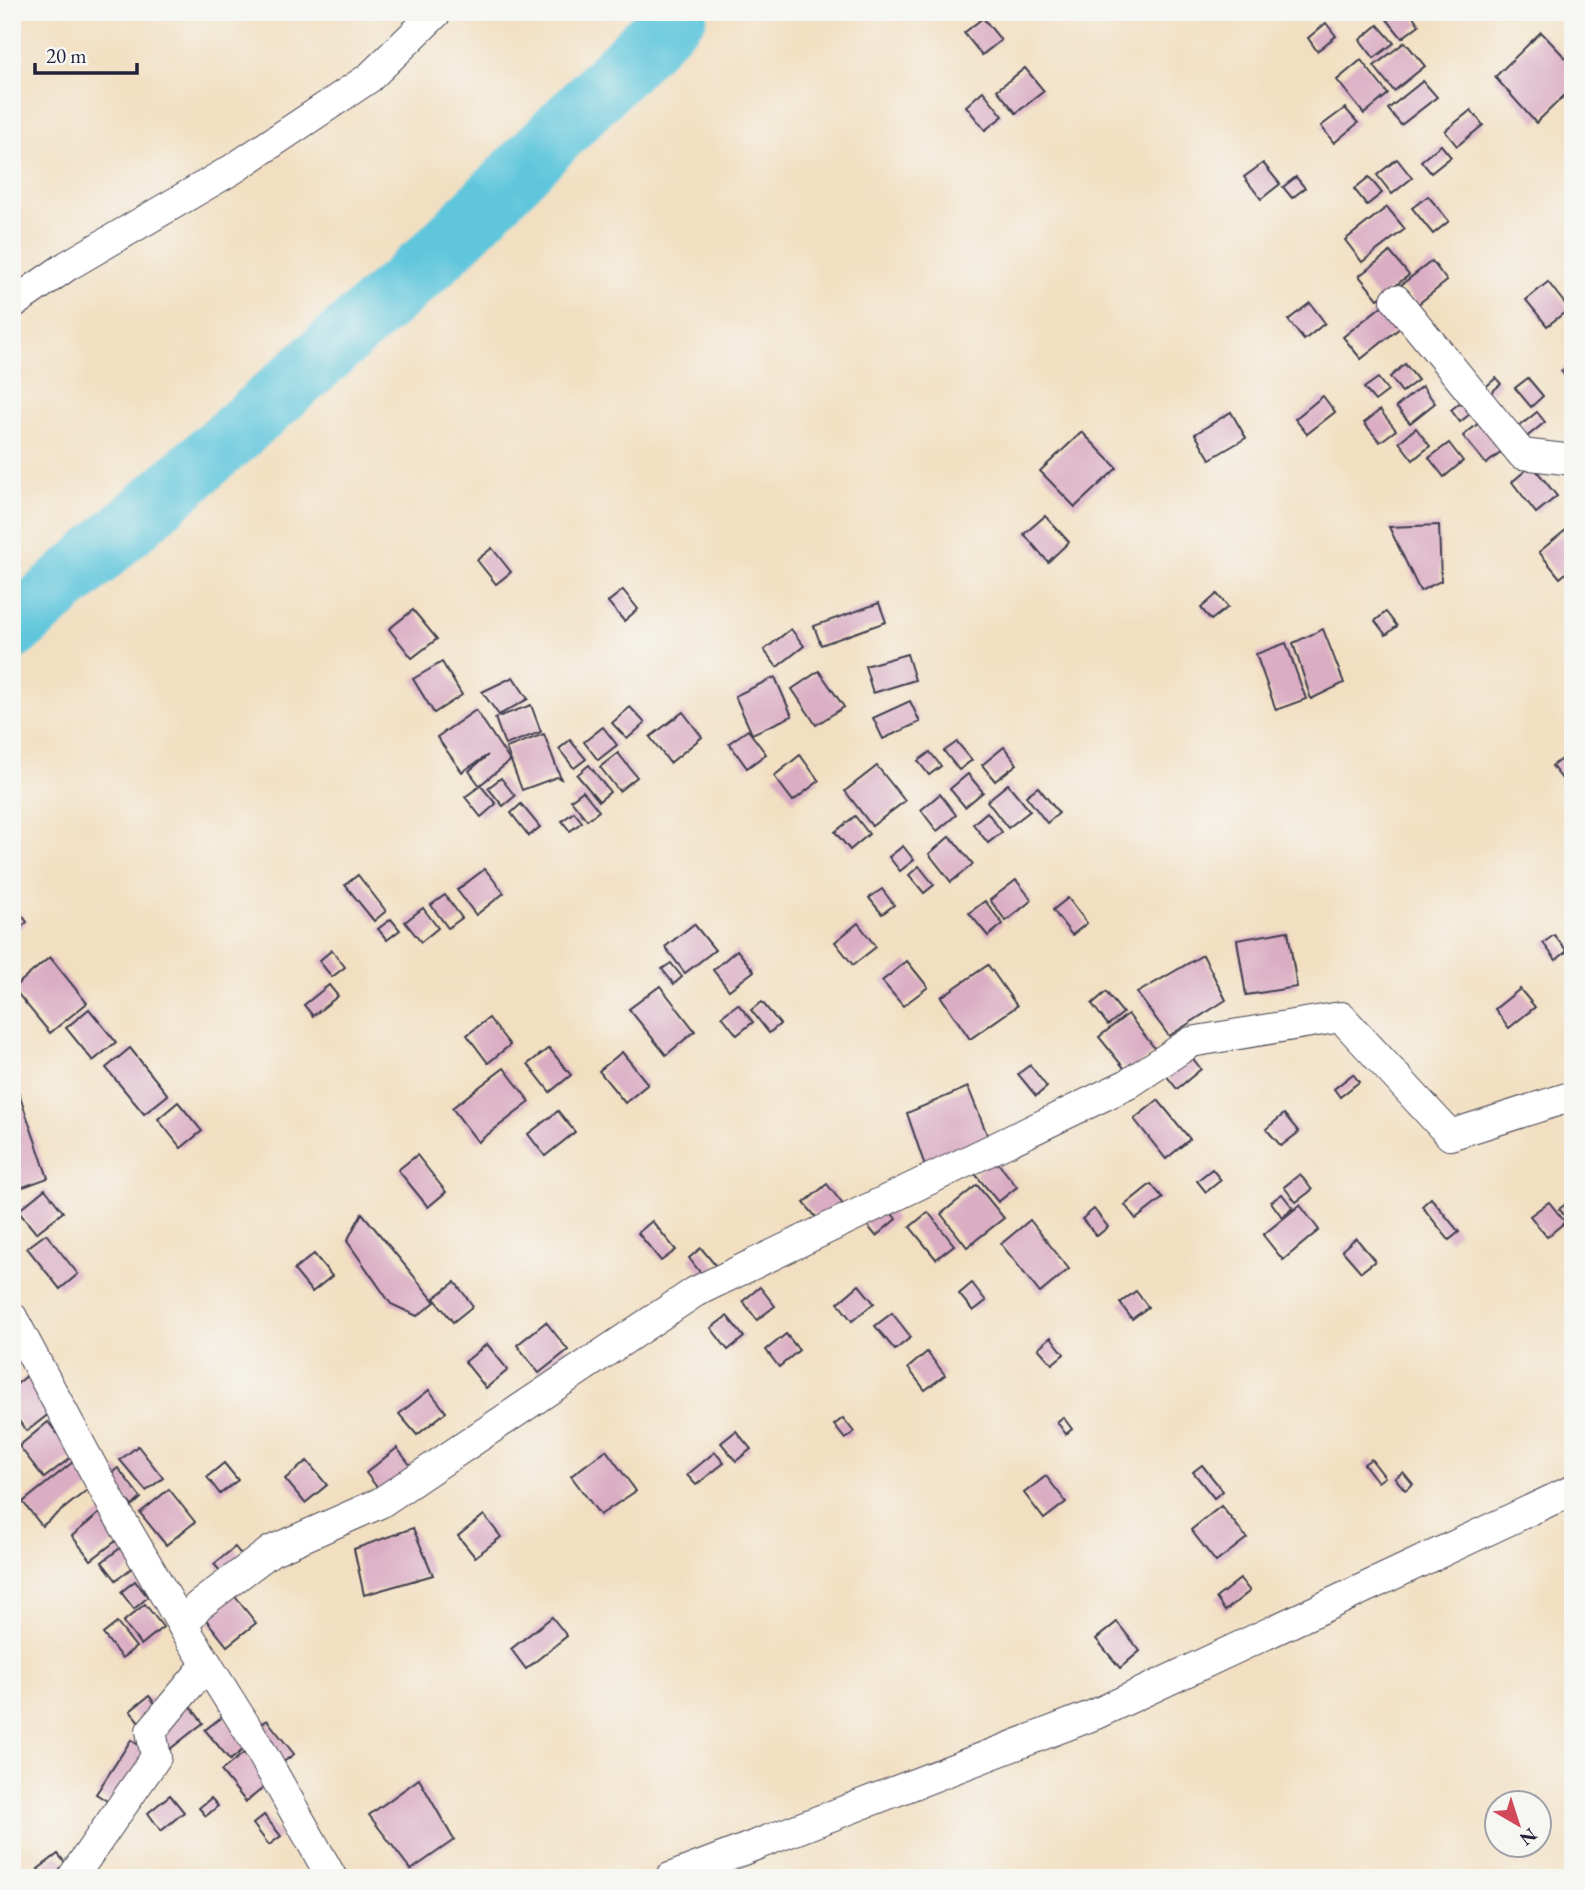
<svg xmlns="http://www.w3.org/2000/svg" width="1585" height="1890" viewBox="0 0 1585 1890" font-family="'EB Garamond',serif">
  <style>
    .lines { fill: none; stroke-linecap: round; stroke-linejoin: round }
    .river { stroke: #5fc6dc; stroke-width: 61 }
    .building { fill: #daadc3 }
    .minor-casing { stroke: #413e4f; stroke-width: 32 }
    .minor { stroke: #fff; stroke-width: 30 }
  </style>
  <rect width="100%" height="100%" fill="#f6f6f2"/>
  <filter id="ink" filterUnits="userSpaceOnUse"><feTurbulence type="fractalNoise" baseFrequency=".0143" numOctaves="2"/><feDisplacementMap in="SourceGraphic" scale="14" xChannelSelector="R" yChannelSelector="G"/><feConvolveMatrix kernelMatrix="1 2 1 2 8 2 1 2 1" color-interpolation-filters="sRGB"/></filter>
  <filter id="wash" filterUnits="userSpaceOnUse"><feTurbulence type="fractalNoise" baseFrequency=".00686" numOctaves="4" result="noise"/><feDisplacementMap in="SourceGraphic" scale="28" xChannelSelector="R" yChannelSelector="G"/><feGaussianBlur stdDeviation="1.57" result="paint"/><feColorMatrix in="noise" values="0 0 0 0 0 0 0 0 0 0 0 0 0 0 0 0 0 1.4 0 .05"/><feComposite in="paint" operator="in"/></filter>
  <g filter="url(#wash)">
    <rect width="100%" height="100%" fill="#f2dfc1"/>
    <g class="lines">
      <path class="river" d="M12,630L431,261L678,12"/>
    </g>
    <g id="blocks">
      <g class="building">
        <path d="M1381,12H1410L1419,25L1402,38Z"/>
        <path d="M983,18L1001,40L982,55L964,33Z"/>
        <path d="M1326,23L1336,36L1317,51L1308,38Z"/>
        <path d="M1378,25L1394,43L1374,58L1360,40Z"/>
        <path d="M1541,32L1573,66V87L1536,123L1495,77Z"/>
        <path d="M1405,42L1425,66L1394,91L1374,66Z"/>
        <path d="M1361,60L1388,94L1364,114L1337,80Z"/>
        <path d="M1025,68L1044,91L1016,113L997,90Z"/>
        <path d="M1423,81L1437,97L1401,125L1388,109Z"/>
        <path d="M983,91L1003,116L985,130L966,106Z"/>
        <path d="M1345,108L1358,123L1334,143L1321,126Z"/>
        <path d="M1471,110L1483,125L1457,146L1445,131Z"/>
        <path d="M1441,145L1451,157L1431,173L1421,161Z"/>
        <path d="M1397,159L1412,178L1392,194L1377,175Z"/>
        <path d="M1263,163L1280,184L1261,199L1244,177Z"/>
        <path d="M1296,177L1305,188L1292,198L1283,187Z"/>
        <path d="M1369,177L1382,193L1367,205L1354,189Z"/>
        <path d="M1428,196L1449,221L1433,234L1412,208Z"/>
        <path d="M1387,207L1405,229L1362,262L1345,240Z"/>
        <path d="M1390,252L1409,275L1378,299L1359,276Z"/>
        <path d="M1432,261L1447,281L1417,305L1401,285Z"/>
        <path d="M1548,282L1569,309L1547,326L1526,300Z"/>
        <path d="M1310,303L1325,323L1304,340L1288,320Z"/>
        <path d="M1383,305L1401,327L1361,359L1343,337Z"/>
        <path d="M1573,362V386L1561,371Z"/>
        <path d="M1405,364L1418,380L1402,392L1390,377Z"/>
        <path d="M1378,378L1388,391L1375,401L1364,388Z"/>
        <path d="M1496,378L1501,384L1487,396L1482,390Z"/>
        <path d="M1528,378L1543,396L1531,407L1515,388Z"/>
        <path d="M1422,386L1435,403L1410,423L1396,407Z"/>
        <path d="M1323,396L1335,412L1307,434L1295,419Z"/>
        <path d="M1467,397L1476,409L1460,422L1451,410Z"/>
        <path d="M1380,410L1396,430L1380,442L1364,423Z"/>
        <path d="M1231,412L1246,438L1210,459L1195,434Z"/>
        <path d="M1537,412L1545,422L1519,443L1511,433Z"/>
        <path d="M1485,418L1508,447L1486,464L1463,436Z"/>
        <path d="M1416,428L1430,446L1413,460L1399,442Z"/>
        <path d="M1082,432L1117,468L1075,507L1040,471Z"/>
        <path d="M1449,443L1463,461L1444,477L1429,458Z"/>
        <path d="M1532,465L1557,496L1536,513L1512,482Z"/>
        <path d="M1045,516L1069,542L1048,562L1024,534Z"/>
        <path d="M1573,524V567L1560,578L1539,552Z"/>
        <path d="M1439,525L1441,581L1420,591L1389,527Z"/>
        <path d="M492,548L511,572L496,584L477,560Z"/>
        <path d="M623,590L638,609L624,621L608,602Z"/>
        <path d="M1217,594L1228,607L1211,620L1201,608Z"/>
        <path d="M879,603L886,622L821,645L814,626Z"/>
        <path d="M413,610L437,639L412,658L389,629Z"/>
        <path d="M1386,612L1397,626L1386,635L1375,621Z"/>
        <path d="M791,629L804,646L777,667L764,650Z"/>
        <path d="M1323,629L1344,683L1311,699L1293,643Z"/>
        <path d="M1286,643L1306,699L1276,710L1256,654Z"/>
        <path d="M907,654L915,680L873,693L865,666Z"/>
        <path d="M442,662L462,695L434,713L413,679Z"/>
        <path d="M819,671L844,707L816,725L792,689Z"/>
        <path d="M513,677L528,699L499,715L482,692Z"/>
        <path d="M775,677L792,716L752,734L735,696Z"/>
        <path d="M910,701L920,722L883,739L873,718Z"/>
        <path d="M531,705L541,732L505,745L495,718Z"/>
        <path d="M630,707L645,723L627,739L612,723Z"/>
        <path d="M476,710L510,761L480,785L496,804L481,817L465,797L480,786L469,771L488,755L462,772L437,737Z"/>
        <path d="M683,712L702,737L670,763L650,737Z"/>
        <path d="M603,727L617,745L598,760L584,742Z"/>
        <path d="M748,730L766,754L747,768L729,743Z"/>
        <path d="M544,734L561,779L557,777L522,790L506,748Z"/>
        <path d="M570,740L586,759L574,768L559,749Z"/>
        <path d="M957,742L972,760L959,770L944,751Z"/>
        <path d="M1004,747L1017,764L995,781L982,765Z"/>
        <path d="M930,752L941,766L929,775L918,761Z"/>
        <path d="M618,753L637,777L619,791L600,767Z"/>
        <path d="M1568,754L1573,760V772L1563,780L1552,766Z"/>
        <path d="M800,755L819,781L793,801L774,776Z"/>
        <path d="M589,765L610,792L599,801L577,775Z"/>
        <path d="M877,766L905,801L872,826L845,791Z"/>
        <path d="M968,774L983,792L965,807L950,789Z"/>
        <path d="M501,778L515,796L503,806L488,788Z"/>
        <path d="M1008,784L1030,811L1008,828L987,801Z"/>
        <path d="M1038,787L1059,813L1047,823L1026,796Z"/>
        <path d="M583,791L599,811L587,820L571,800Z"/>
        <path d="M940,794L956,815L937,831L921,810Z"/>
        <path d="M521,804L540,827L529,836L511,813Z"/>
        <path d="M574,812L582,822L570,831L562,821Z"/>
        <path d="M987,812L1002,832L988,843L973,824Z"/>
        <path d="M855,816L869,834L850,850L835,832Z"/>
        <path d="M950,836L973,864L951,882L929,854Z"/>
        <path d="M903,846L914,860L900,871L889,857Z"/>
        <path d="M919,866L934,885L924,893L909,875Z"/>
        <path d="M485,869L504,893L476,915L457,890Z"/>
        <path d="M358,875L386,911L374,921L345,885Z"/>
        <path d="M1016,880L1032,900L1006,921L990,900Z"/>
        <path d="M882,889L894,905L882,914L869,898Z"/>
        <path d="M445,895L462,918L448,928L431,905Z"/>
        <path d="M1068,898L1087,923L1072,935L1053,910Z"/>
        <path d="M985,901L1003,924L988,936L969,913Z"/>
        <path d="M12,903L27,922L16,932L12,927Z"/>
        <path d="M423,908L438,928L421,942L405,922Z"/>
        <path d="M391,919L400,930L387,940L378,929Z"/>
        <path d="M858,923L876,947L853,965L835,942Z"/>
        <path d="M694,924L715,950L685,973L665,947Z"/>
        <path d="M1288,931L1297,987L1246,995L1237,940Z"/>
        <path d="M1554,935L1567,951L1556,960L1543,943Z"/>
        <path d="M332,950L345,967L332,977L319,961Z"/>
        <path d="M737,950L754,971L729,990L713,970Z"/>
        <path d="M1203,955L1226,1000L1169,1036L1137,993Z"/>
        <path d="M50,957L87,1003L50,1033L13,988Z"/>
        <path d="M907,961L928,987L903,1006L882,981Z"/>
        <path d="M671,963L682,977L674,984L662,969Z"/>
        <path d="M988,965L1017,1006L970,1039L941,997Z"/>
        <path d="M329,985L338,996L313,1016L304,1005Z"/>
        <path d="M660,986L695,1031L666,1055L629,1009Z"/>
        <path d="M1520,989L1535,1007L1509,1028L1495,1009Z"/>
        <path d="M1106,992L1123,1013L1108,1025L1092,1004Z"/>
        <path d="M762,1002L780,1024L769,1033L751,1010Z"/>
        <path d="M738,1004L753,1022L737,1035L722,1016Z"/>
        <path d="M89,1009L116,1042L93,1061L66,1028Z"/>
        <path d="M1128,1014L1156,1050L1128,1073L1099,1037Z"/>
        <path d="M489,1018L510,1045L488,1063L467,1035Z"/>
        <path d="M130,1048L168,1095L144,1114L106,1068Z"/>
        <path d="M549,1048L571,1075L550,1092L528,1064Z"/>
        <path d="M1187,1051L1201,1069L1177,1089L1162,1070Z"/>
        <path d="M622,1052L648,1084L625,1103L599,1071Z"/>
        <path d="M1030,1065L1047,1087L1036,1096L1018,1074Z"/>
        <path d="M504,1068L530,1102L478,1142L452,1108Z"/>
        <path d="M1353,1074L1359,1082L1340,1097L1334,1089Z"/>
        <path d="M968,1087L988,1137L926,1169L907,1113Z"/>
        <path d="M17,1088L48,1178L12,1191V1090Z"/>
        <path d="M1158,1100L1190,1139L1166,1159L1134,1119Z"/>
        <path d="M178,1102L202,1131L181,1148L158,1119Z"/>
        <path d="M558,1111L575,1132L545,1156L528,1134Z"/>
        <path d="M1284,1114L1299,1132L1281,1146L1266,1129Z"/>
        <path d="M417,1155L446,1192L428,1207L398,1170Z"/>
        <path d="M994,1158L1017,1187L998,1202L975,1174Z"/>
        <path d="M1212,1169L1221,1180L1206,1192L1197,1181Z"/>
        <path d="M1300,1174L1312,1190L1296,1202L1284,1187Z"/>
        <path d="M827,1184L848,1211L826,1229L804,1203Z"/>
        <path d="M1151,1184L1163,1198L1136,1219L1125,1205Z"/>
        <path d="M977,1185L1004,1218L967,1247L941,1214Z"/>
        <path d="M45,1189L63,1212L36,1233L18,1211Z"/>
        <path d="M1282,1194L1293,1208L1282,1217L1271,1202Z"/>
        <path d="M1431,1198L1459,1232L1449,1240L1422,1206Z"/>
        <path d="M1573,1199V1226L1559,1209Z"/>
        <path d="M1549,1202L1565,1222L1547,1237L1530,1216Z"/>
        <path d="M884,1203L896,1219L876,1236L863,1220Z"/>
        <path d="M1300,1205L1319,1230L1283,1260L1263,1235Z"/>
        <path d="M1094,1209L1108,1227L1097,1236L1082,1219Z"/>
        <path d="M928,1212L954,1245L936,1259L910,1227Z"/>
        <path d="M362,1213L435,1302L417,1316L391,1304L347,1241Z"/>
        <path d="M1030,1220L1069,1269L1040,1293L1001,1244Z"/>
        <path d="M652,1221L676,1250L661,1261L638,1233Z"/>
        <path d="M46,1234L78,1274L60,1289L27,1248Z"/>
        <path d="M1356,1238L1375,1261L1361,1272L1342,1250Z"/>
        <path d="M701,1248L716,1266L703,1276L689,1258Z"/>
        <path d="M314,1254L332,1276L312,1292L294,1270Z"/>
        <path d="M455,1282L473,1306L453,1322L434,1298Z"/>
        <path d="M972,1283L986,1301L973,1311L959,1294Z"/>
        <path d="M859,1285L874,1303L852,1321L838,1303Z"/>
        <path d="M760,1287L775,1306L757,1320L743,1301Z"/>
        <path d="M1136,1291L1148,1307L1132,1319L1120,1303Z"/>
        <path d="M892,1313L911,1337L895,1350L875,1326Z"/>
        <path d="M727,1316L744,1337L728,1350L711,1328Z"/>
        <path d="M546,1322L568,1350L539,1373L517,1345Z"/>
        <path d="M786,1334L799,1350L779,1367L766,1350Z"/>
        <path d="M1051,1337L1064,1354L1052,1364L1038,1348Z"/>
        <path d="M487,1344L508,1370L486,1388L465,1362Z"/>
        <path d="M927,1352L945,1375L925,1390L908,1368Z"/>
        <path d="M28,1375L55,1409L27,1431L12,1413V1388Z"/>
        <path d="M429,1390L446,1412L417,1435L399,1414Z"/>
        <path d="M1063,1417L1072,1429L1066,1434L1057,1422Z"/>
        <path d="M843,1418L854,1432L845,1439L834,1425Z"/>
        <path d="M48,1422L74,1455L44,1478L19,1446Z"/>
        <path d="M736,1431L751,1449L736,1461L721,1443Z"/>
        <path d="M138,1446L163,1478L146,1491L120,1460Z"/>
        <path d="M397,1448L414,1470L383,1495L366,1473Z"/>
        <path d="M606,1450L636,1491L600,1515L571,1476Z"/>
        <path d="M715,1452L724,1463L696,1485L687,1475Z"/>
        <path d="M1371,1459L1385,1477L1378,1482L1364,1464Z"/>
        <path d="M307,1461L327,1485L305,1503L285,1479Z"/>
        <path d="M73,1462L92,1486L42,1526L23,1502Z"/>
        <path d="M224,1463L238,1480L220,1494L207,1477Z"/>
        <path d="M1202,1465L1223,1491L1214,1498L1193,1472Z"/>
        <path d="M118,1468L141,1498L132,1506L108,1476Z"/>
        <path d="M1403,1472L1413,1484L1405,1490L1395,1478Z"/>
        <path d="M1046,1476L1066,1502L1044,1519L1024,1493Z"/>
        <path d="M169,1489L195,1522L166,1545L140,1513Z"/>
        <path d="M1221,1506L1247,1538L1216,1562L1191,1530Z"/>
        <path d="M101,1512L121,1537L91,1560L72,1536Z"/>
        <path d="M484,1515L501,1537L475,1557L458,1536Z"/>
        <path d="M413,1528L433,1575L364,1595L354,1549Z"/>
        <path d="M123,1546L137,1564L116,1580L102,1562Z"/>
        <path d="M235,1547L249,1565L229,1581L214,1564Z"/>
        <path d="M1240,1579L1250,1591L1225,1611L1216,1598Z"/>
        <path d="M135,1581L148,1597L134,1609L121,1592Z"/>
        <path d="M229,1589L256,1623L227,1646L200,1612Z"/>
        <path d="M145,1604L163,1627L141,1645L123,1622Z"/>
        <path d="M552,1617L567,1636L526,1669L511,1649Z"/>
        <path d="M1117,1622L1140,1651L1120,1668L1096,1639Z"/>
        <path d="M117,1623L136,1647L122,1658L103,1634Z"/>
        <path d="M149,1696L163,1713L144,1728L130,1711Z"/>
        <path d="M189,1704L203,1723L170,1749L156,1731Z"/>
        <path d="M223,1716L248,1746L230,1760L205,1730Z"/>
        <path d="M267,1720L294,1754L282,1763L255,1730Z"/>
        <path d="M131,1740L150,1753L115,1806L96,1794Z"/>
        <path d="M244,1753L269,1783L246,1802L221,1771Z"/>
        <path d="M419,1779L454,1840L411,1870L369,1815Z"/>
        <path d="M170,1795L184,1812L161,1831L148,1813Z"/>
        <path d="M211,1798L218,1806L206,1816L199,1808Z"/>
        <path d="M264,1815L281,1836L269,1845L253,1824Z"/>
        <path d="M58,1854L67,1865L51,1878H45L38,1869Z"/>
      </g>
    </g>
  </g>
  <g filter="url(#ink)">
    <use href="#blocks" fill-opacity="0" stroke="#413e4f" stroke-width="2"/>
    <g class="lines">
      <defs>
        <g id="minor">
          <path d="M1396,300L1522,454L1573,460"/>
          <path d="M12,304L67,266L233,169L369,78L437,12"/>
          <path d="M12,1317L113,1506L183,1626L255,1741L332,1878"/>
          <path d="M183,1626L198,1606L271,1551L380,1503L695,1292L1128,1084L1191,1042L1341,1017L1450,1135L1573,1096"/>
          <path d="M72,1878L156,1757L151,1731L207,1664"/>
          <path d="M670,1878L1096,1714L1573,1490"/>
        </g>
      </defs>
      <use href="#minor" class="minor-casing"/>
      <use href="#minor" class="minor"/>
    </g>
  </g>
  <rect width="1585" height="1890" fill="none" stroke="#f6f6f2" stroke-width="42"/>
  <g transform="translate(1518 1824) rotate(141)"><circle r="33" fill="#f6f6f2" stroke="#a1a1a9" stroke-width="2"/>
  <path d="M0-5L12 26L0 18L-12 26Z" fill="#d1495b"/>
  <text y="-10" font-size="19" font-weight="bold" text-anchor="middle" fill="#22223b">N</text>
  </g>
  <path d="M35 63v10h102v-10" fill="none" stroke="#22223b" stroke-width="3.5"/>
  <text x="46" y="63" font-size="21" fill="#22223b" stroke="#f6f6f2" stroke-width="5" paint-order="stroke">20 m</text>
</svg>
